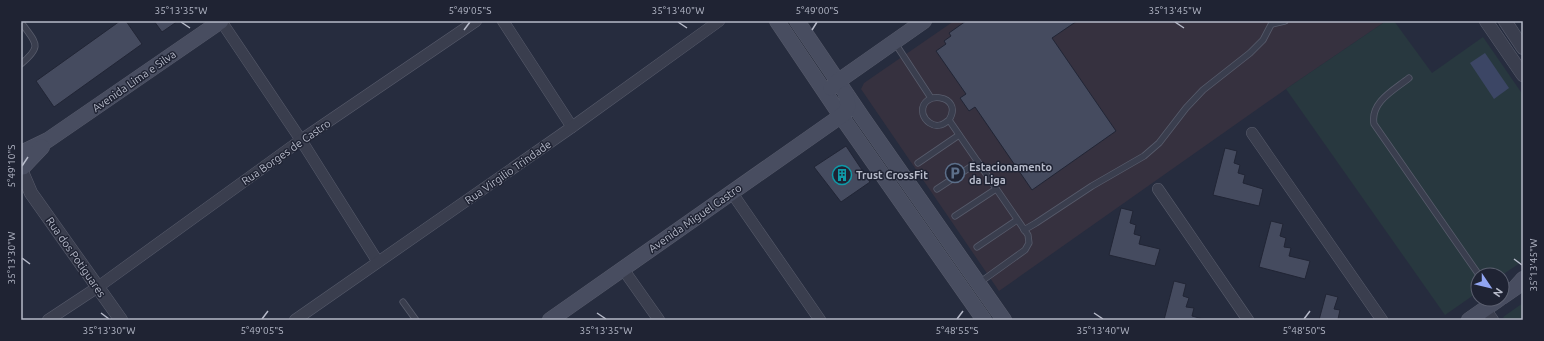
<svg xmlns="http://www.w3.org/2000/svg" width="1544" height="341" viewBox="0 0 1544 341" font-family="Ubuntu,sans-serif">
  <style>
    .medical { fill: #36313f }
    .green { fill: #28383f }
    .water { fill: #3c4665 }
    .building { fill: #454b5f; stroke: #212535 }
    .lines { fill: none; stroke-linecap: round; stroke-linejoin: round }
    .service-casing { stroke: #585c6c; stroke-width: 7 }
    .minor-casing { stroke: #585c6c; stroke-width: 12 }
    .tertiary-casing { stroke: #585c6c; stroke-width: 14 }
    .secondary-casing { stroke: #585c6c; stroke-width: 16 }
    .service { stroke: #3a3e4e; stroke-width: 5.5 }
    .minor { stroke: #3a3e4e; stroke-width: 11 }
    .tertiary { stroke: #3a3e4e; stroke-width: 13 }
    .secondary { stroke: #484d60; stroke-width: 15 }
    .ticks { fill: none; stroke: #b6bac9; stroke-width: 1.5 }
    .labels { text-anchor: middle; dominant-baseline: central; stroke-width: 3; stroke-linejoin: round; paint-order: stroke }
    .street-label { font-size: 11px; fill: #b6bac9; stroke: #1f2333 }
    .poi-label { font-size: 11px; font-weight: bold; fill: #b6bac9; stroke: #1f2333; text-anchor: start }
    .neatline { fill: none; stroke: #b6bac9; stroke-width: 1.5 }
    .ticks-label { font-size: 10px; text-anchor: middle; fill: #b6bac9 }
  </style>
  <rect width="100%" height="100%" fill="#262c3e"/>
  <path class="medical" d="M954,21H1386L1286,89L999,291L861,89L864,83Z"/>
  <g class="green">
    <path d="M1386,21H1394L1432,73L1483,37L1523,95V261L1502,275H1478V292L1445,315L1286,89Z"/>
    <path d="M1523,303V320H1505L1503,317Z"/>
  </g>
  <path class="water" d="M1485,53L1509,88L1494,99L1470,63Z"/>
  <g class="building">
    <path d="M120,21H126L142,44L54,107L36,81Z"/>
    <path d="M154,21H178L162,32Z"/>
    <path d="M966,21H1077L1052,38L1116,131L1032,190L975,107L969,111L960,98L966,94L936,51L946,44L944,41L951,36L949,33Z"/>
    <path d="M846,146L870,182L841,202L814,167Z"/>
    <path d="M1225,148L1237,151L1234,163L1240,165L1238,173L1245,175L1243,183L1263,189L1259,206L1213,195Z"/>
    <path d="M1121,208L1133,211L1130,223L1136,225L1134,234L1141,236L1139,244L1160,249L1155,266L1109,255Z"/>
    <path d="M1271,221L1283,224L1280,236L1286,238L1284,247L1291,248L1289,256L1310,261L1305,279L1259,267Z"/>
    <path d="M1174,281L1186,284L1183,296L1189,298L1186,307L1194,308L1192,316L1206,320H1164Z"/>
    <path d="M1326,294L1338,297L1334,309L1340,310L1338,319L1342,320H1319Z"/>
  </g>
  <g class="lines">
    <defs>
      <g id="service">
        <path d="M21,22C35,43 44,45 21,64"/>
        <path d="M1272,24L1285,21"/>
        <path d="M895,43L931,98"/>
        <path d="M1409,78C1394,90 1370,102 1374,124L1479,275"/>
        <path d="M949,120C965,94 918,89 923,114C925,121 933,127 940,125C943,125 946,122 949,120L1028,235L1029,243L1025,250L979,283"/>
        <path d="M918,163L959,135"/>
        <path d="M937,189L978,162"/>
        <path d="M955,216L996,189"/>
        <path d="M1024,230L1036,223L1092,186L1144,156L1159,143L1186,108L1203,90L1250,53L1263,40L1273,21"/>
        <path d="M977,247L1017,220"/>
        <path d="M403,302L416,320"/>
      </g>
      <g id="minor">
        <path d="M221,21L301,140L378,262"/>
        <path d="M503,21L572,127"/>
        <path d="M1252,133L1382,320"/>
        <path d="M1158,189L1248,320"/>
        <path d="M732,193L820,320"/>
        <path d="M623,269L659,320"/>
        <path d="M1485,309L1493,320"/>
        <path d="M48,320L98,287L301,140L476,21"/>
        <path d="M295,320L572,127L719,21"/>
      </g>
      <g id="tertiary">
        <path d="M1486,21L1523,75"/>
        <path d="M1505,21L1523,48"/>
        <path d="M22,172L31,193L121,320"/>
      </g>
      <g id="secondary">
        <path d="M777,21L841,116L984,320"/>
        <path d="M797,21L862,117L1004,320"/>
        <path d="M831,88L837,82L924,21"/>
        <path d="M21,153L48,140L221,21"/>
        <path d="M23,167L42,147"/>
        <path d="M1502,297L1515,288L1523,279"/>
        <path d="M550,320L845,113L848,106L846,94"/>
        <path d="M1469,320L1499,299"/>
      </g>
    </defs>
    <use href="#service" class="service-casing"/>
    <use href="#minor" class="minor-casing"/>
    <use href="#tertiary" class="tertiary-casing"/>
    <use href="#secondary" class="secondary-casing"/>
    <use href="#service" class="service"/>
    <use href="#minor" class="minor"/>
    <use href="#tertiary" class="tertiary"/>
    <use href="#secondary" class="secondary"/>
  </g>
  <path class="ticks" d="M181,22L190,28M678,22L687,28M1175,22L1184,28M464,30L470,22M812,30L817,22M22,166L28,157M22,258L30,264M1514,259L1522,265M101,313L109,319M597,313L606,319M1094,313L1103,319M262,319L268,311M957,319L963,311M1304,319L1310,311"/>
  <defs>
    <symbol id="parking-ring" viewBox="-11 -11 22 22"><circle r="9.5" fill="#1f2333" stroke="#5c6f8a" stroke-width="1.5"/><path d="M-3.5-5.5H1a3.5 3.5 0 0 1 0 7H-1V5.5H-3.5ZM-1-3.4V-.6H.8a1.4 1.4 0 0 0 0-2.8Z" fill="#5c6f8a"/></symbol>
    <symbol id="building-ring" viewBox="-11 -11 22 22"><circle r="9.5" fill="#1f2333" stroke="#0f9aa8" stroke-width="1.5"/><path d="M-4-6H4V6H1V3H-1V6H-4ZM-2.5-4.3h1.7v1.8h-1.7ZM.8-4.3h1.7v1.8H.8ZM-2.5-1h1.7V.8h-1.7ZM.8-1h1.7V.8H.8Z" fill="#0f9aa8"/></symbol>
  </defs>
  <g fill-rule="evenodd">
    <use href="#parking-ring" x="944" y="162" width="22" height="22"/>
    <use href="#building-ring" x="831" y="164" width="22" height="22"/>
  </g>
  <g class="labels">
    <g class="street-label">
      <text transform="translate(134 81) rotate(-35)">Avenida Lima e Silva</text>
      <text transform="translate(286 152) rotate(-35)">Rua Borges de Castro</text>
      <text transform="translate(508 172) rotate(-35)">Rua Virgilio Trindade</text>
      <text transform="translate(695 218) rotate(-35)">Avenida Miguel Castro</text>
      <text transform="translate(76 257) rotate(55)">Rua dos Potiguares</text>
    </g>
    <g class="poi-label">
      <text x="969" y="167">Estacionamento<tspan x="969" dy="13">da Liga</tspan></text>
      <text x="856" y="175">Trust CrossFit</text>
    </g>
  </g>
  <rect width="1544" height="341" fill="none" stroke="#1f2333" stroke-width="44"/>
  <g transform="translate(1490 287) rotate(125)"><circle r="19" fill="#1f2333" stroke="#5b5f6f"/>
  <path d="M0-3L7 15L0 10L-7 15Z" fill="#91a5f2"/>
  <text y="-6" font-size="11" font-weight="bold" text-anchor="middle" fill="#b6bac9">N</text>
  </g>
  <rect x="22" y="22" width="1500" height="297" class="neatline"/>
  <g class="ticks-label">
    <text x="181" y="14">35°13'35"W</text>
    <text x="470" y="14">5°49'05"S</text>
    <text x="678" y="14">35°13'40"W</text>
    <text x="817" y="14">5°49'00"S</text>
    <text x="1175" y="14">35°13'45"W</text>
    <text transform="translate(11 166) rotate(-90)" y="4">5°49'10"S</text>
    <text transform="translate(11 258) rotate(-90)" y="4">35°13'30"W</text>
    <text transform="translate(1533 265) rotate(-90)" y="4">35°13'45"W</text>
    <text x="109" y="334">35°13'30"W</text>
    <text x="262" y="334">5°49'05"S</text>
    <text x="606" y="334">35°13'35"W</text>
    <text x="957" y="334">5°48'55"S</text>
    <text x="1103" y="334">35°13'40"W</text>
    <text x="1304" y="334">5°48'50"S</text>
  </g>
</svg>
